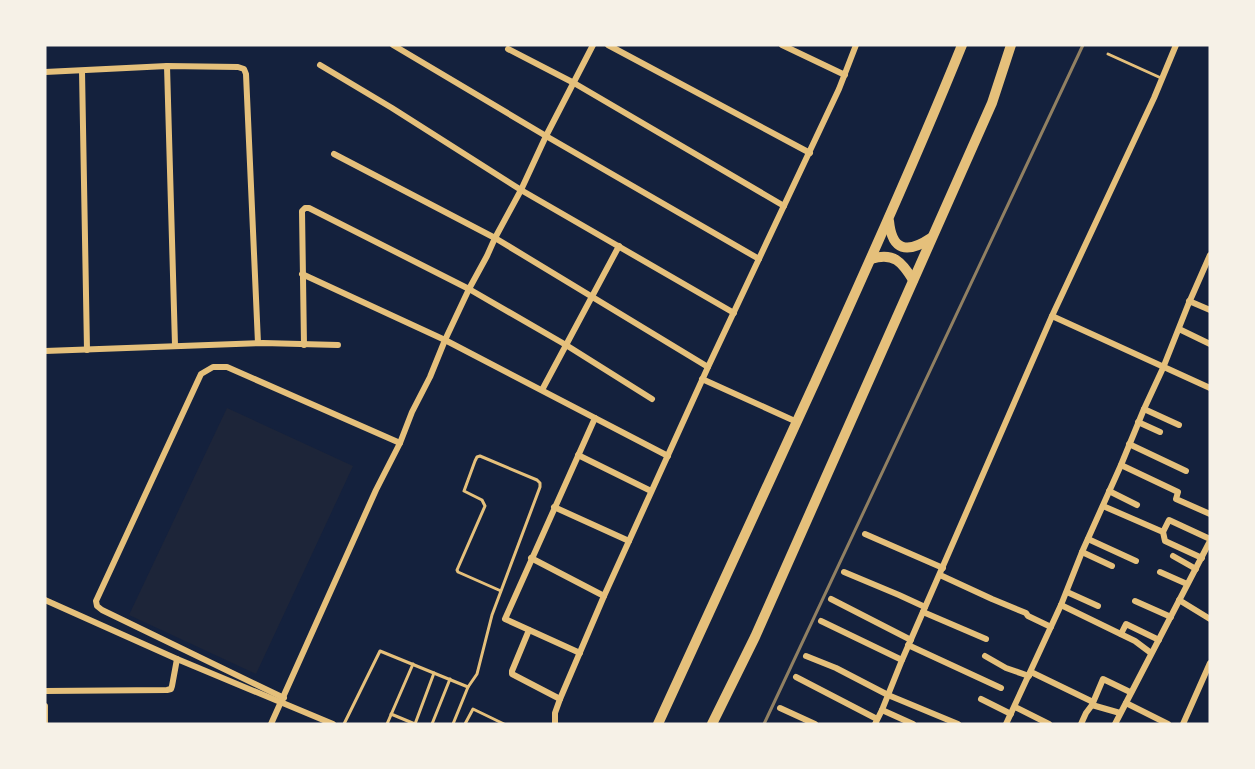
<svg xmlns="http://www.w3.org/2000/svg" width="1255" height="769" viewBox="0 0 1255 769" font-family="'Exo 2',sans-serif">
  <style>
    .green { fill: #1d2539 }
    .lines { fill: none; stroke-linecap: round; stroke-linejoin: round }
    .service { stroke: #e5c07b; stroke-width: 3 }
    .minor { stroke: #e5c07b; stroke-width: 6 }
    .trunk { stroke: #e5c07b; stroke-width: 10 }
    .rail { stroke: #918062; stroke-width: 3 }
  </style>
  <rect width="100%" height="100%" fill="#14213d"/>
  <path class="green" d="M227,408L353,466L256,674L129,615Z"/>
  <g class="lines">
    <g class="service">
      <path d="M1108,54L1161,78"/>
      <path d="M391,714L415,724"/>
      <path d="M344,724L380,651L468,687"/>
      <path d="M387,724L413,664"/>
      <path d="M415,724L434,673"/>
      <path d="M432,724L450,679"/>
      <path d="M453,724L468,687L477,674L492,615L540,487V483L537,480L480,456L477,457L475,461L464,491L482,500L485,506L457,570L458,572L501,591"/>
      <path d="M465,724L473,709L504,724"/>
    </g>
    <g class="minor">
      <path d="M393,45L546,136L759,259"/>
      <path d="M608,45L810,153"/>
      <path d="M782,45L845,75"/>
      <path d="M508,49L574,83L784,206"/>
      <path d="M320,65L392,108L521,190L734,313"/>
      <path d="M167,66L175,345"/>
      <path d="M82,71L87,350"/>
      <path d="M45,72L167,66L238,67L244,69L246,74L258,343"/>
      <path d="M334,154L495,238L708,367"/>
      <path d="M302,274L445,340L668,456"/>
      <path d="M1189,301L1210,310"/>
      <path d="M1052,316L1210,388"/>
      <path d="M1179,329L1210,344"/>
      <path d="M304,345L302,211L305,208H309L469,289L566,345L652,399"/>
      <path d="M45,351L263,343L338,345"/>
      <path d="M702,379L797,422"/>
      <path d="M542,390L619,246"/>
      <path d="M1144,409L1179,425"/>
      <path d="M1138,422L1160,432"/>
      <path d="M1129,444L1186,471"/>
      <path d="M578,455L651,491"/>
      <path d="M1121,465L1178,492L1176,499L1210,514"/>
      <path d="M1109,491L1137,505"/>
      <path d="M1103,506L1163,532L1165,541L1202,558"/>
      <path d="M554,507L629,541"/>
      <path d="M1163,532L1169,520L1210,539"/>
      <path d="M865,534L943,568"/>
      <path d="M1088,539L1136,561"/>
      <path d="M1082,552L1112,566"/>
      <path d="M1173,556L1196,569"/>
      <path d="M531,558L604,596"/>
      <path d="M844,572L899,595L925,607"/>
      <path d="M1160,572L1187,584"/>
      <path d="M940,575L992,599L1026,613L1028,616L1051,627"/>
      <path d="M1067,592L1098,606"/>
      <path d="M831,599L911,640"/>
      <path d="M45,600L177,659L333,724"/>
      <path d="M1179,600L1210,619"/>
      <path d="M1135,601L1171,617"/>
      <path d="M1061,605L1135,641L1151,653"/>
      <path d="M923,612L986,639"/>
      <path d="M821,621L902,660"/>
      <path d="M529,630L512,671V674L560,699"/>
      <path d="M1121,634L1126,624L1159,640"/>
      <path d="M908,645L1001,688"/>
      <path d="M580,653L505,619L595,418"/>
      <path d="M806,656L836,668L888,695L958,724"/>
      <path d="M985,656L1006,668L1029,676"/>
      <path d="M1031,672L1093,702"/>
      <path d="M796,677L877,719"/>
      <path d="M45,691L167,690L171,689L172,686L177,659"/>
      <path d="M284,698L102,610L97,606L96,601L201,374L213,367H227L400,443"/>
      <path d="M981,699L1011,714"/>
      <path d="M1126,703L1168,724"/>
      <path d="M1092,705L1120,713"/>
      <path d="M45,706V724"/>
      <path d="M1015,707L1049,724"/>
      <path d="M780,708L815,724"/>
      <path d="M882,710L913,724"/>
      <path d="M271,724L376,490L400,443L412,412L430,377L445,340L469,289L487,256L495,238L521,190L546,136L593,45"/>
      <path d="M555,724V713L560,699L604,596L708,367L839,89L856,45"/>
      <path d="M875,724L882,710L902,660L1052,316L1154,98L1176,45"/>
      <path d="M1006,724L1061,605L1082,552L1121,465L1144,409L1163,368L1188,305L1210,255"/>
      <path d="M1081,724L1086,713L1092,705L1103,679L1130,692"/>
      <path d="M1115,724L1210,541"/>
      <path d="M1183,724L1210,663"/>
    </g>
    <g class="trunk">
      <path d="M889,221C892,251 907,254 931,238"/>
      <path d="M871,259C894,252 902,262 913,280"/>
      <path d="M658,724C711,610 763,496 815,382C866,270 916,159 962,45"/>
      <path d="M712,724L755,637L992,103L1011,45"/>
    </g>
    <path class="rail" d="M764,724L1083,45"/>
  </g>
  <rect width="1255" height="769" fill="none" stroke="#f6f1e7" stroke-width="93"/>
</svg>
